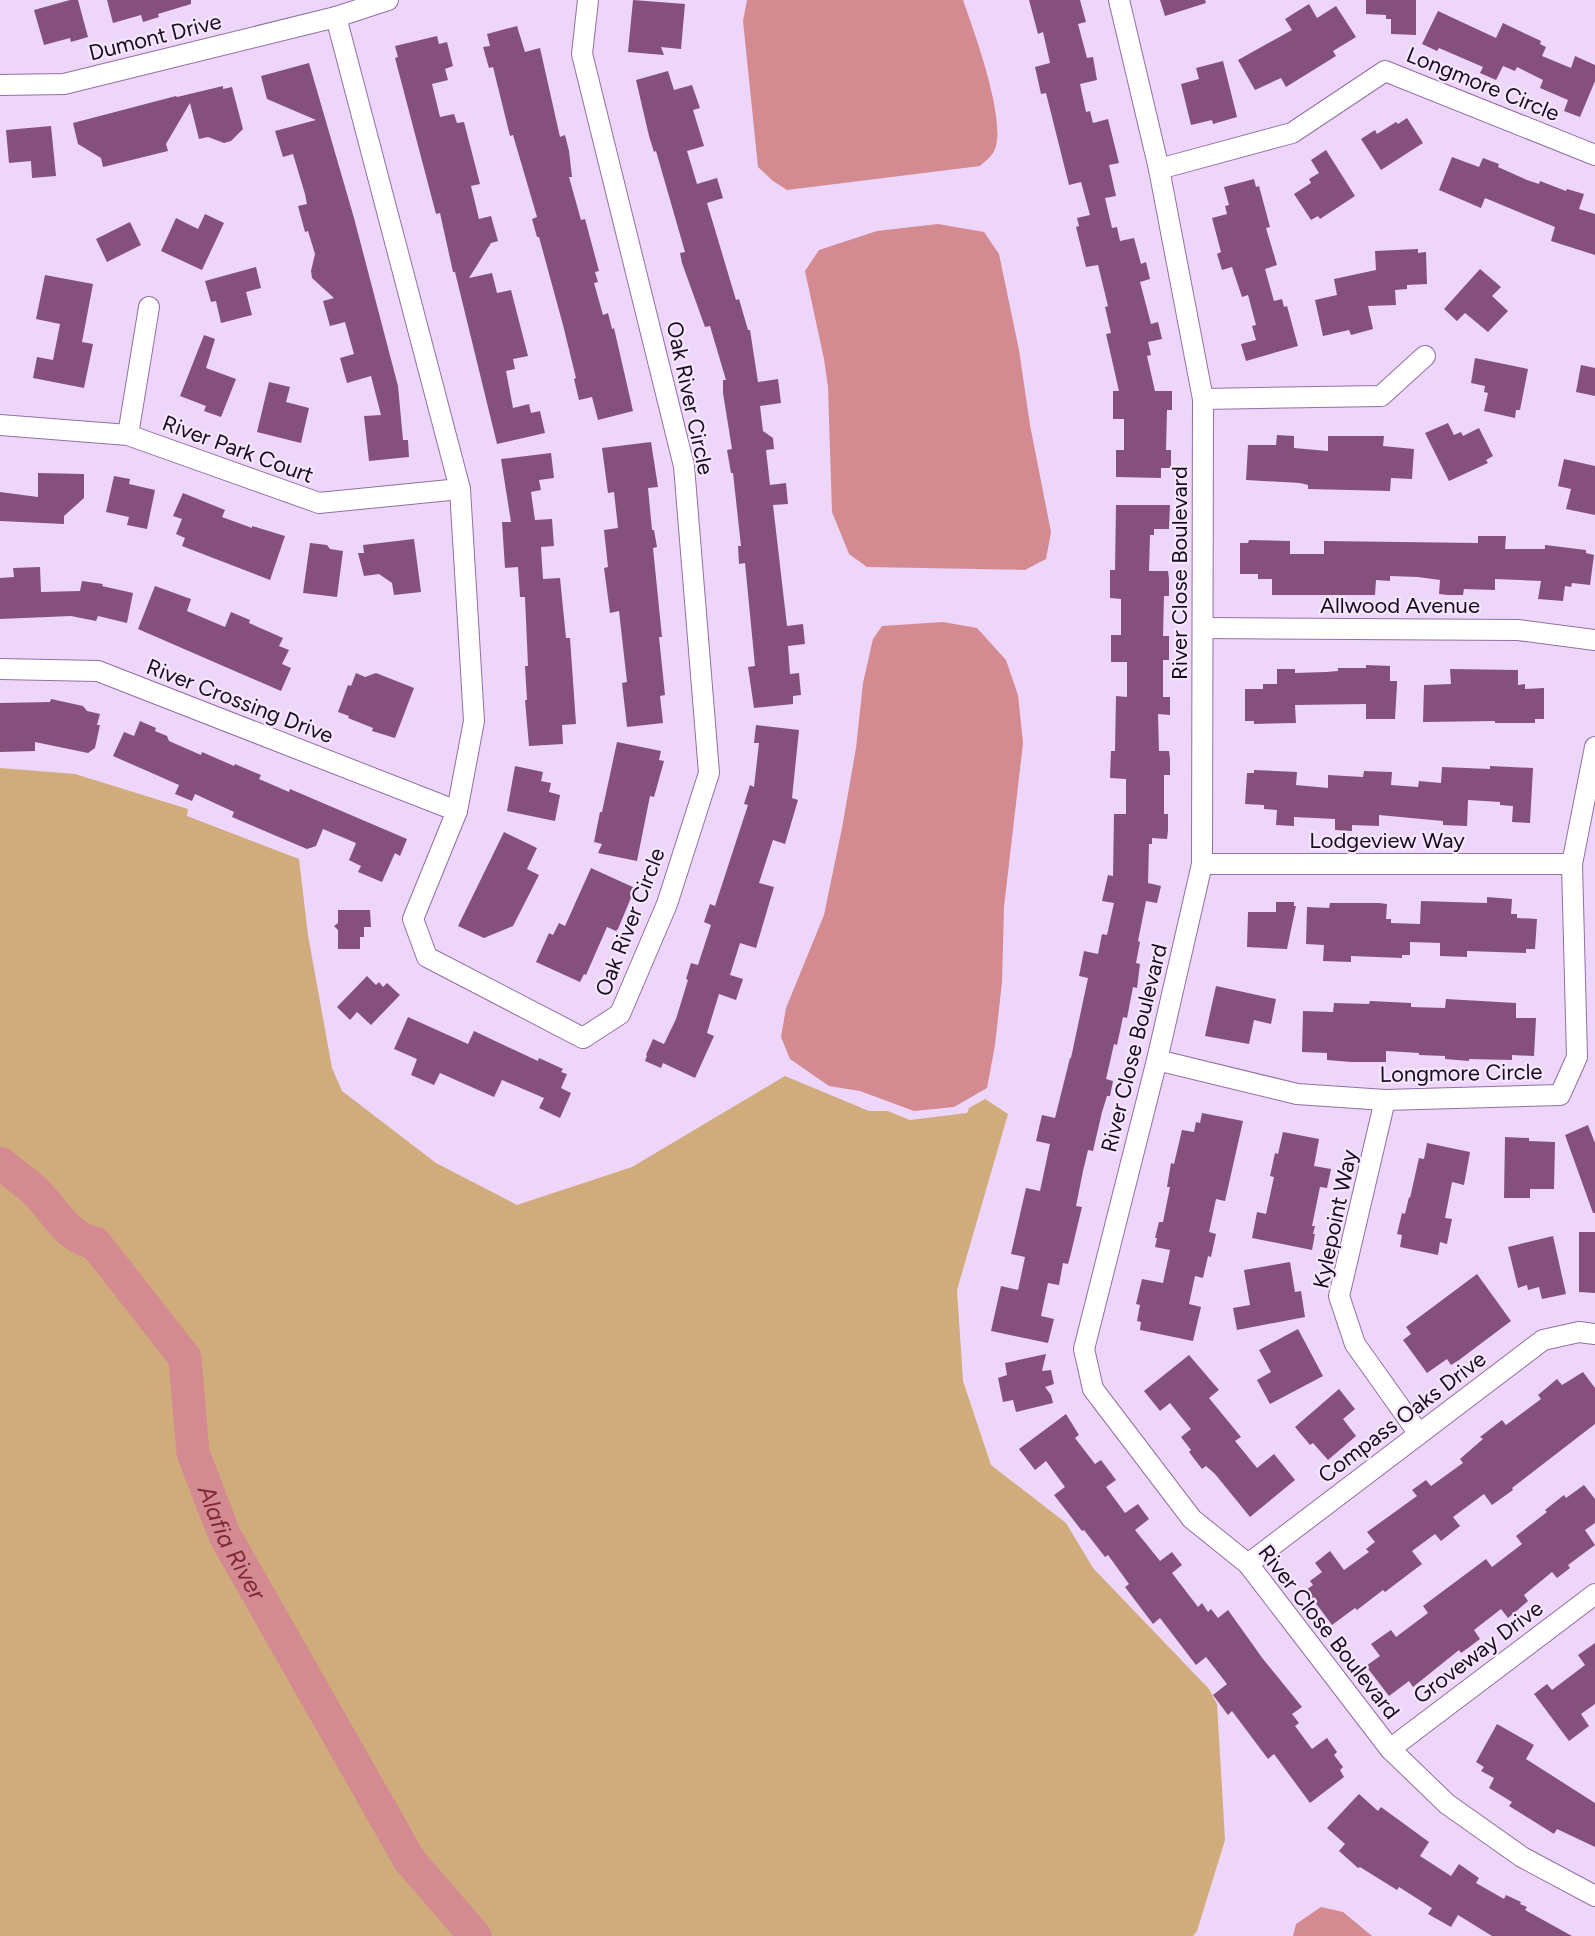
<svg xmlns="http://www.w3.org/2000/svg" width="1595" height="1936" viewBox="0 0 1595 1936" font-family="Figtree,sans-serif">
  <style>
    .green { fill: #d0ab7c }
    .water { fill: #d48a91 }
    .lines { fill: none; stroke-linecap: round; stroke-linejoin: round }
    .river { stroke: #d48a91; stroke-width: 33 }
    .building { fill: #85517c }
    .minor-casing { stroke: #926fa5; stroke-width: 22 }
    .minor { stroke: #fff; stroke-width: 20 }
    .labels { text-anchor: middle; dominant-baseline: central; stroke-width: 4.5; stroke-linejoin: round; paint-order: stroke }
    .street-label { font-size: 22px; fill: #180b1f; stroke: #f6e7ff }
    .water-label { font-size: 24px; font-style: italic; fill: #812838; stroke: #f6e7ff }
  </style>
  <rect width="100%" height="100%" fill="#edd6fa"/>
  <path class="green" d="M0,768L75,774L188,809L187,816L299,859L308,935L332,1068L342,1091L436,1163L517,1205L632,1167L785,1076L869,1111H888L910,1120L967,1113L969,1108L985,1099L1008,1114L957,1290L963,1381L991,1465L1066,1523L1093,1568L1209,1689L1217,1704L1225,1840L1197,1931L1193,1936H0Z"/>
  <g class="water">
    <path d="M747,0H963C973,29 1010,127 993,153C990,158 984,162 980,166L787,190L773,181L758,167L743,21Z"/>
    <path d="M938,224L984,232L999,254L1019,350L1030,425L1051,532L1046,559L1025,570L867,567L849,554L832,512L828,387L824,359L805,271L819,250L877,231Z"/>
    <path d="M943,622L977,628L1006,660L1018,695L1023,743L1004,907L1002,982L995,1045L987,1088L954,1107L914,1111L860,1091L829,1086L790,1059L781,1037L786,1008L824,915L842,828L856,748L863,683L873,639L882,626Z"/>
    <path d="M1321,1907L1343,1912L1372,1936H1293L1296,1924Z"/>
  </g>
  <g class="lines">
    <path class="river" id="s1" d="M0,1163C11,1172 24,1181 34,1190C54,1208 66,1238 95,1243L185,1358L193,1453L225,1536L410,1861L475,1936"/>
  </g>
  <g class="building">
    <path d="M70,0H78L88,37L71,42L70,38L44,45L34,10Z"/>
    <path d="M107,0H191V4L158,14L159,17L143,22L141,15L113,23Z"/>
    <path d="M633,0L685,4L681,49L661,47L664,55L628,52Z"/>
    <path d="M1029,0H1080L1086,22L1078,24L1087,58L1093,57L1097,80L1080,84L1086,112L1090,111L1093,123L1108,119L1119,163L1109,165L1116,196L1105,198L1112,228L1117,227L1120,241L1134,238L1141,264L1146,262L1150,279L1140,282L1151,324L1158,322L1162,339L1148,342L1151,355L1147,356L1155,391H1172V410H1167L1166,450H1171V468H1161V478L1116,477V450H1124V419H1113V391H1119L1106,334L1111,333L1105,307L1108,306L1098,265L1086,267L1076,227L1079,226L1077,218L1090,215L1081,182L1069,185L1046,93L1041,94L1035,67L1050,63L1043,32L1038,34Z"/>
    <path d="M1160,0H1205L1206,3L1165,16Z"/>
    <path d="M1366,0H1416V35L1391,34V19H1386V15L1366,14Z"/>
    <path d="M1309,4L1317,18L1336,6L1356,37L1333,51L1336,56L1286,87L1281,78L1255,90L1238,60L1292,30L1285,19Z"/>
    <path d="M1438,11L1496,38L1503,23L1541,41L1540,44L1546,47L1542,56L1571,68L1575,56L1595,65V81L1580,117L1564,111L1568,100L1540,88L1543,80L1517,67L1515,71L1503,66L1496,80L1480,73L1483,67L1439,48L1437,51L1422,44Z"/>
    <path d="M517,26L525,52L540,48L560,137L565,135L569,151L572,177H569L581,220L585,219L599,271L595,272L598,282L594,283L603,315L608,313L612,329L614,328L633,411L598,420L592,397L579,400L574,379L576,378L563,325L539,237H537L532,219L537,217L513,135L510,136L493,67L489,68L483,47L490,46L487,34Z"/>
    <path d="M437,36L439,44L447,42L453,66L445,69L448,80L432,84L440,117L454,114L457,123L464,122L480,184L471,186L479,219L491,216L498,241L491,243L469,278L492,273L497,293L511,290L528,356L513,359L515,369L506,371L513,408L529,404L531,413L540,411L545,433L497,444L455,272H453L440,213L436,214L395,58L398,57L395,46Z"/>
    <path d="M1223,61L1237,117L1213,124L1212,120L1191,125L1181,84L1199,79L1196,68Z"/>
    <path d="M309,63L354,218L398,386L403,440H408L409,457L369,461L364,416L381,415L371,376L347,383L340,358L354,354L345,322L330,326L323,301L334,298L312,278L311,271L315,254L308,231L305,232L298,206L307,204L305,194L293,154L283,157L275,131L316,120L267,99L261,76Z"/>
    <path d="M668,71L674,90L692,85L700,108L693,110L704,146L687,151L697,184L717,178L723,198L707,203L736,300L739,299L748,330H750L758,382L778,379L781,403L760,406L763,431L773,438L774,449L766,450L770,485L786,483L788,504L773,505L787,626L803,624L805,644L788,646L790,674L799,673L801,695L793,696V704L754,708L748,667L755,666L745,563L739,564L738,546H741L733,473H731L727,450L732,449L723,393V380H726L710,326L705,327L682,263L680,253L685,252L656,151L654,152L649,136L636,80Z"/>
    <path d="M223,86V89L232,87L243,129L231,141L224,143L208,137L199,139L190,103L166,144L168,151L103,167L101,158L78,144L73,123L176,96L177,97Z"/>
    <path d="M1407,118L1423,143L1381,170L1361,139L1375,130L1377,134L1396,122L1398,124Z"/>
    <path d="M51,126L56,176L32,178L31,161L9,163L6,130Z"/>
    <path d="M1326,150L1355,196L1320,219L1318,216L1311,220L1294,194L1311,183L1309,179L1319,173L1311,160Z"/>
    <path d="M1452,157L1479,167L1483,158L1499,164L1498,167L1527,180L1539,184L1540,181L1566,191L1567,189L1584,194L1579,209L1595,214V255L1551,241L1555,227L1485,198L1481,208L1439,190Z"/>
    <path d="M1254,179L1256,187L1259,186L1270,227L1266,228L1277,265L1265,269L1274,301L1282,299L1284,307L1287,306L1298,346L1246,361L1241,344L1256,340L1252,326L1256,325L1248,295L1242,297L1232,267L1222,270L1217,254L1221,252L1212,218L1227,214L1225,206L1229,205L1224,187Z"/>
    <path d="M205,214L224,223L202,270L161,251L176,218L198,229Z"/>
    <path d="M130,222L141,245L107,262L96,239Z"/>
    <path d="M1418,249V253L1426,252L1427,284L1407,285V289L1395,290L1396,305L1368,306L1373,329L1351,335L1349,330L1323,336L1315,300L1337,295L1334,279L1376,270L1375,251Z"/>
    <path d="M256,267L261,288L246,292L252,315L221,323L216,301L211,302L205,281Z"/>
    <path d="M1480,269L1501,287L1492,296L1508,311L1488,332L1465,313L1457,321L1444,309Z"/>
    <path d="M45,275L93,284L82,342L93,344L84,388L33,378L37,357L53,360L60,324L36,319Z"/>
    <path d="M204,335L215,339L206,368L236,379L221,417L204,411L206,406L180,396Z"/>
    <path d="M1475,358L1528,369L1520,410H1516L1515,418L1484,411L1488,393L1484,392L1485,386L1471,383Z"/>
    <path d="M1581,365L1595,368V396L1576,392Z"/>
    <path d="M269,382L290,387L286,402L309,408L301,443L257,432Z"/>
    <path d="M1448,423L1454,435L1461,432L1463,436L1479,428L1493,456L1486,460L1488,463L1449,481L1425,433Z"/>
    <path d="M1277,435L1294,436V448L1328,451V436H1384L1383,446L1414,449L1412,479L1391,478L1390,491L1308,489V485L1300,483L1246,480L1248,445H1276Z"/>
    <path d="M651,442L658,487L648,488L652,530H654L657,547L653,548L662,637H659L665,695L660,696L663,723L627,727L622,683L627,682L619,611L610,613L604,568L608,567L604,530L618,528L614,492L608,493L602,448Z"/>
    <path d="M551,453L554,478L539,480L541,490L531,492L535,520L552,519L554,546L541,547L543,579L560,578L566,638H570L576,724L562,725L563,744L529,746L525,700H527L525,666H528L525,597H520L518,567L505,568L502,522H511L501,459Z"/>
    <path d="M1564,459L1595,466V515L1566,509L1571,489L1558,486Z"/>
    <path d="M38,473L84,474V498L64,516V524L0,521V492L38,497Z"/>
    <path d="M114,476L130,479L129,484L155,490L147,529L127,525L129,517L106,512Z"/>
    <path d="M183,493L225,510L222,517L252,528V526L285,536L270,580L182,546L185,538L176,534L182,519L173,516Z"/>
    <path d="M1116,505H1170L1169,529H1154V535H1150L1149,571H1168L1169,579V596H1164L1163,636H1169V660H1163V697H1170V715L1158,714L1159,751H1169L1170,759V775H1164V814H1168V831L1167,839L1152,838V844H1149L1148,883L1161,886L1157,903L1146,901L1138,941L1140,942L1136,963L1140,964L1137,988L1133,987L1127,1018L1123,1017L1117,1045L1114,1044L1106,1079L1113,1081L1110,1096H1107L1102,1112L1093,1151L1088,1150L1083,1171L1076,1206L1082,1207L1070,1257L1068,1264L1063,1263L1059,1285L1048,1283L1041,1316L1054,1319L1048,1343L991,1331L1001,1286L1018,1290L1025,1257L1011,1254L1026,1188L1040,1191L1050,1144L1036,1141L1042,1115L1055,1118L1070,1058H1071L1088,978L1079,976L1084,951L1098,954L1102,934L1107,935L1114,903L1102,901L1108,875L1113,876L1114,814H1126V779L1110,778L1111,751H1115L1116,696L1127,697V662H1111V635H1121V599L1110,598V570H1115Z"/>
    <path d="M1478,536H1506L1505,549H1545V545L1586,550V553L1594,555L1590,585L1572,583L1571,587L1565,586L1563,601L1538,599L1541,581L1495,579V590L1464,589L1463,595H1448L1439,594L1440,580L1418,577L1390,576V581L1376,580L1375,595H1272V579H1258V574H1240V543H1248L1249,540L1290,541V554H1324V541L1478,543Z"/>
    <path d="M414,539L421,592L394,595L392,583L379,574L364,576L358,553H364L363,545Z"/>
    <path d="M310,543L327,545L330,549L343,551L337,597L303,593Z"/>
    <path d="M40,567L41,592L80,591L82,581L103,584L102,586L133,593L127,623L98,616L96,621L71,616L0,619V578L14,577L13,568Z"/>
    <path d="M155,586L191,599L187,611L225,627L231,612L250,620L249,623L283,638L279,646L289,650L282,664L291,668L281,691L138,629Z"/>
    <path d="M1366,665L1390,666V681H1397V685L1395,719H1366V704L1295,705L1296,723L1254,724V721H1245V689H1263V684H1277V669H1295V673L1326,672L1338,671V668H1366Z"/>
    <path d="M1450,669L1518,670V685L1525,684V689L1544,688V719H1535V723H1495V721L1423,722L1424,685L1451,684Z"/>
    <path d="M356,673L365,677L376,673L414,688L395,738L372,731L373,728L348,718L349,716L338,712L348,685L351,686Z"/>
    <path d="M51,699L83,706L87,711L100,714L97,725H100L95,748L88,753L35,742V751L0,752V703L50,702Z"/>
    <path d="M140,721L156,728L155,731L167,736L169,741L201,755L202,752L234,766L235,764L261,775L259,779L289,792L290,789L407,839L400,856L395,853L382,882L358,872L361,866L349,860L356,843L323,829L316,846L307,849L232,817L234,812L195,794L192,801L175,794L179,785L113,756L124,732L134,736Z"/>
    <path d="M756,725L799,730L792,798L798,800L785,844L773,840L759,883L774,887L756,948L740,943L730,975L743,979L736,1000L719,994L707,1033L714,1036L695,1078L663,1063L661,1068L645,1061L647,1056L646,1055L653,1039L664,1044L676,1019L688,980L686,979L691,963L698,965L711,925L704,922L710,904L715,906L748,805L744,804L750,785L754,787L759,743H754Z"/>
    <path d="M617,742L661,751L659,760L664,761L654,797L650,796L637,861L598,853L602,844L594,842L600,812H602Z"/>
    <path d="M515,766L543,772L541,781L551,783L549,792L560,795L555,821L507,811Z"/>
    <path d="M1490,766L1533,768L1530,823L1512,822L1513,806L1500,805V802L1468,800L1467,826L1443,825V821L1379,815V826L1352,825V831L1335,830V819L1294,817V826L1276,825L1277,810L1264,809V805L1245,804L1247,773H1254V770L1297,772L1296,785L1328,788V775L1363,777L1364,771L1392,772L1391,785L1418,787L1419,781L1441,783L1442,767L1490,769Z"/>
    <path d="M504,832L537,848L527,869L539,875L513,926L484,938L458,926Z"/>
    <path d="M591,868L635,888L618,929L616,931L607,927L586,975L584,974L580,982L536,962L549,933L553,935L559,923L565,926Z"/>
    <path d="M1487,897L1512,899L1511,914H1517V918L1537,919L1535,949H1526V953L1467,951V957L1440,956V943L1410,942V955H1402V958L1351,956V962L1323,961L1324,945L1306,944L1307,907L1329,908L1330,903H1379L1387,904L1386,919H1391V923L1420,924L1421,901L1487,903Z"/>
    <path d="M1276,902H1294V906H1296L1287,949L1247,947L1248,912H1276Z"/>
    <path d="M338,910H370L371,927H364V937H360V949H338V930L334,926L338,923Z"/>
    <path d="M367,976L376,985L379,982L383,987L387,983L400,995L371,1025L357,1012L350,1020L337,1007Z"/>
    <path d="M1216,986L1276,999L1271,1024L1254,1020L1249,1044L1205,1036Z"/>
    <path d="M1446,999L1516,1003V1018H1536L1534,1056L1512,1055V1060L1469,1059V1061L1445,1059V1056L1419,1055V1053L1386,1051V1062H1351L1327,1060V1053L1302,1052L1303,1011L1333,1012L1334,1003L1369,1004L1370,1001L1411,1003V1007L1445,1008Z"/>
    <path d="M408,1017L468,1044L474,1031L538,1061L539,1058L563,1069L561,1072L567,1074L561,1088L571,1093L560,1118L539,1108L544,1098L502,1080L494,1097L440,1073L434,1085L411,1075L417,1059L394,1049Z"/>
    <path d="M1202,1113L1243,1121L1225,1201L1216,1199L1209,1232L1216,1234L1211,1257L1208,1256L1203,1278L1195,1276L1189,1304L1201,1307L1193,1341L1140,1330L1141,1322L1137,1321L1140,1305L1136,1304L1142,1279L1163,1283L1170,1250L1155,1247L1157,1238H1155L1159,1222H1163L1170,1187H1167L1171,1163L1174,1164L1182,1130L1194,1132L1196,1122L1200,1123Z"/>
    <path d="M1588,1125L1595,1143V1213H1593L1565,1135Z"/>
    <path d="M1283,1132L1319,1139L1314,1166L1331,1169L1327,1188L1320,1187L1312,1226H1315L1313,1234H1315L1312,1250L1252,1238L1257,1212L1266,1214L1274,1177L1270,1176L1275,1153L1278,1154Z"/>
    <path d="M1505,1137L1529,1138V1141L1555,1142L1554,1189H1530V1198H1504Z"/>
    <path d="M1427,1143L1470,1152L1464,1185L1452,1182L1445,1218L1452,1219L1447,1244L1440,1242L1438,1255L1400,1247L1402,1235L1397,1234L1402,1213L1405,1214L1409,1197L1410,1198L1419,1158L1424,1159Z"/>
    <path d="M1579,1232H1595V1293L1579,1292Z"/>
    <path d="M1553,1236L1566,1294L1542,1299L1539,1287L1528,1290L1527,1285L1518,1288L1508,1247Z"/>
    <path d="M1290,1262L1295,1292L1301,1291L1305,1317L1237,1330L1233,1308L1250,1305L1244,1270Z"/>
    <path d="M1477,1274L1511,1321L1459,1360L1451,1365L1447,1359L1427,1373L1403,1340L1411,1334L1406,1327Z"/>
    <path d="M1298,1329L1323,1376L1270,1404L1257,1380L1271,1372L1259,1350Z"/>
    <path d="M1046,1354L1042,1371L1051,1370L1054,1384L1045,1387L1051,1395L1053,1403L1016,1412L1013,1400L1003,1402L998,1378L1007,1375L1005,1363Z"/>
    <path d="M1189,1355L1219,1390L1209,1398L1241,1437L1235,1441L1257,1468L1274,1454L1295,1480L1250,1517L1215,1474L1206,1466L1202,1469L1189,1452L1191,1450L1181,1437L1191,1429L1170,1403L1160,1411L1144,1391Z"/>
    <path d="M1583,1372L1595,1388V1424L1512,1488L1513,1490L1492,1505L1484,1494L1453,1517L1460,1526L1441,1541L1435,1534L1412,1551L1422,1564L1385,1592L1383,1590L1357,1610L1355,1608L1332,1625L1306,1590L1313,1585L1310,1581L1322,1572L1315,1563L1330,1551L1344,1570L1369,1552L1366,1549L1375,1542L1367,1532L1417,1496L1412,1490L1426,1480L1431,1486L1463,1463L1460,1459L1483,1439L1480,1437L1502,1420L1506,1425L1541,1399L1538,1395L1557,1379L1562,1385Z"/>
    <path d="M1339,1389L1355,1409L1343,1419L1356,1436L1328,1460L1313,1443L1310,1445L1295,1427Z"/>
    <path d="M1066,1414L1079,1435L1075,1438L1095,1464L1101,1460L1116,1480L1106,1487L1125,1513L1138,1504L1149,1519L1135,1530L1160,1561L1172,1552L1182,1565L1172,1573L1198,1607L1202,1603L1208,1612L1211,1609L1218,1618L1228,1610L1263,1659L1302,1707L1292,1714L1299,1723L1295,1726L1312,1749L1327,1738L1337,1752L1334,1755L1343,1767L1340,1770L1344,1777L1310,1803L1274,1754L1268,1759L1232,1711L1228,1715L1213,1695L1227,1684L1206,1657L1196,1665L1160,1618L1153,1624L1125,1587L1129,1584L1108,1555L1105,1557L1084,1530L1082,1531L1054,1495L1065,1487L1046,1461L1035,1470L1019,1449Z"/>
    <path d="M1584,1485L1595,1499V1523L1585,1530L1595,1545L1568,1565L1570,1568L1557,1578L1552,1572L1524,1595L1528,1601L1508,1618L1501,1609L1474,1630L1480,1639L1468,1648L1461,1653L1459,1650L1413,1687L1409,1681L1389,1696L1366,1666L1380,1656L1371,1644L1391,1630L1396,1637L1428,1613L1423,1606L1486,1559L1492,1567L1522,1544L1516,1536L1547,1512L1545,1510L1564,1495L1566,1498Z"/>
    <path d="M1595,1643V1704L1581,1714L1589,1726L1569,1741L1534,1694L1547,1684L1552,1690L1585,1665L1578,1655Z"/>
    <path d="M1497,1724L1534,1745L1526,1759L1595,1803V1847L1557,1829L1554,1834L1509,1806L1512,1802L1489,1788L1494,1778L1481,1771L1484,1767L1476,1762Z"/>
    <path d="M1359,1794L1378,1811L1381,1807L1429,1842L1420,1856L1451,1876L1459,1864L1479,1878L1476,1883L1504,1899L1506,1895L1521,1902L1520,1904L1527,1907L1525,1910L1572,1936H1492L1458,1915L1451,1927L1428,1914L1432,1908L1399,1887L1397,1890L1360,1867L1358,1868L1339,1851L1345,1844L1327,1828Z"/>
  </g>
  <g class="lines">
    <defs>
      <g id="minor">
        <path d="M1119,0L1159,169L1203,399L1202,864L1157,1060L1084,1349L1093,1389L1192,1519L1248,1564L1390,1749L1447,1804L1522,1857L1595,1896"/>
        <path d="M336,17L460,489L474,721L457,811L413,919L427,957L583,1038L620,1014L667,904L709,773L684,466L582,54L588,0"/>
        <path d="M0,85L64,84L336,17L388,0"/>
        <path d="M1159,169L1292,133L1385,71L1595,155"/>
        <path d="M1203,399L1381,396L1425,356"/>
        <path d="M0,425L128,435L319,503L460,489"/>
        <path d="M128,435L149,307"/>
        <path d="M1203,628L1518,630L1595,640"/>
        <path d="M0,669L98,671L457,811"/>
        <path d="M1202,864H1572"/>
        <path d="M1157,1060L1297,1094L1385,1100L1560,1095L1577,1057L1572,864L1595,747"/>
        <path d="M1385,1100L1339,1296L1355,1344L1419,1434"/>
        <path d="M1248,1564L1543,1340L1579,1332L1595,1334"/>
        <path d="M1390,1749L1595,1594"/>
      </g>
    </defs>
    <use href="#minor" class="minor-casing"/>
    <use href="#minor" class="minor"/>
  </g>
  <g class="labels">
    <g class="street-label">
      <text transform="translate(155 37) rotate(-14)">Dumont Drive</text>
      <text transform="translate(1483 84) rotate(22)">Longmore Circle</text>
      <text transform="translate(690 398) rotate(78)">Oak River Circle</text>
      <text transform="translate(238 449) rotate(20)">River Park Court</text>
      <text transform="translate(1179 573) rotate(-90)">River Close Boulevard</text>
      <text x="1400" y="605">Allwood Avenue</text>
      <text transform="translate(240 701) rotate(21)">River Crossing Drive</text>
      <text x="1387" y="840">Lodgeview Way</text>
      <text transform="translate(630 922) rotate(-69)">Oak River Circle</text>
      <text transform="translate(1134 1048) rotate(-76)">River Close Boulevard</text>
      <text transform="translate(1461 1073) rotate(-1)">Longmore Circle</text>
      <text transform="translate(1335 1219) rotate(-78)">Kylepoint Way</text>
      <text transform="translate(1402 1417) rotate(-37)">Compass Oaks Drive</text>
      <text transform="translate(1329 1632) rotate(52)">River Close Boulevard</text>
      <text transform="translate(1478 1652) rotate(-37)">Groveway Drive</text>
    </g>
    <g class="water-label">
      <text stroke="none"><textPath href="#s1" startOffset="465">Alafia River</textPath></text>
    </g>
  </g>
</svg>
